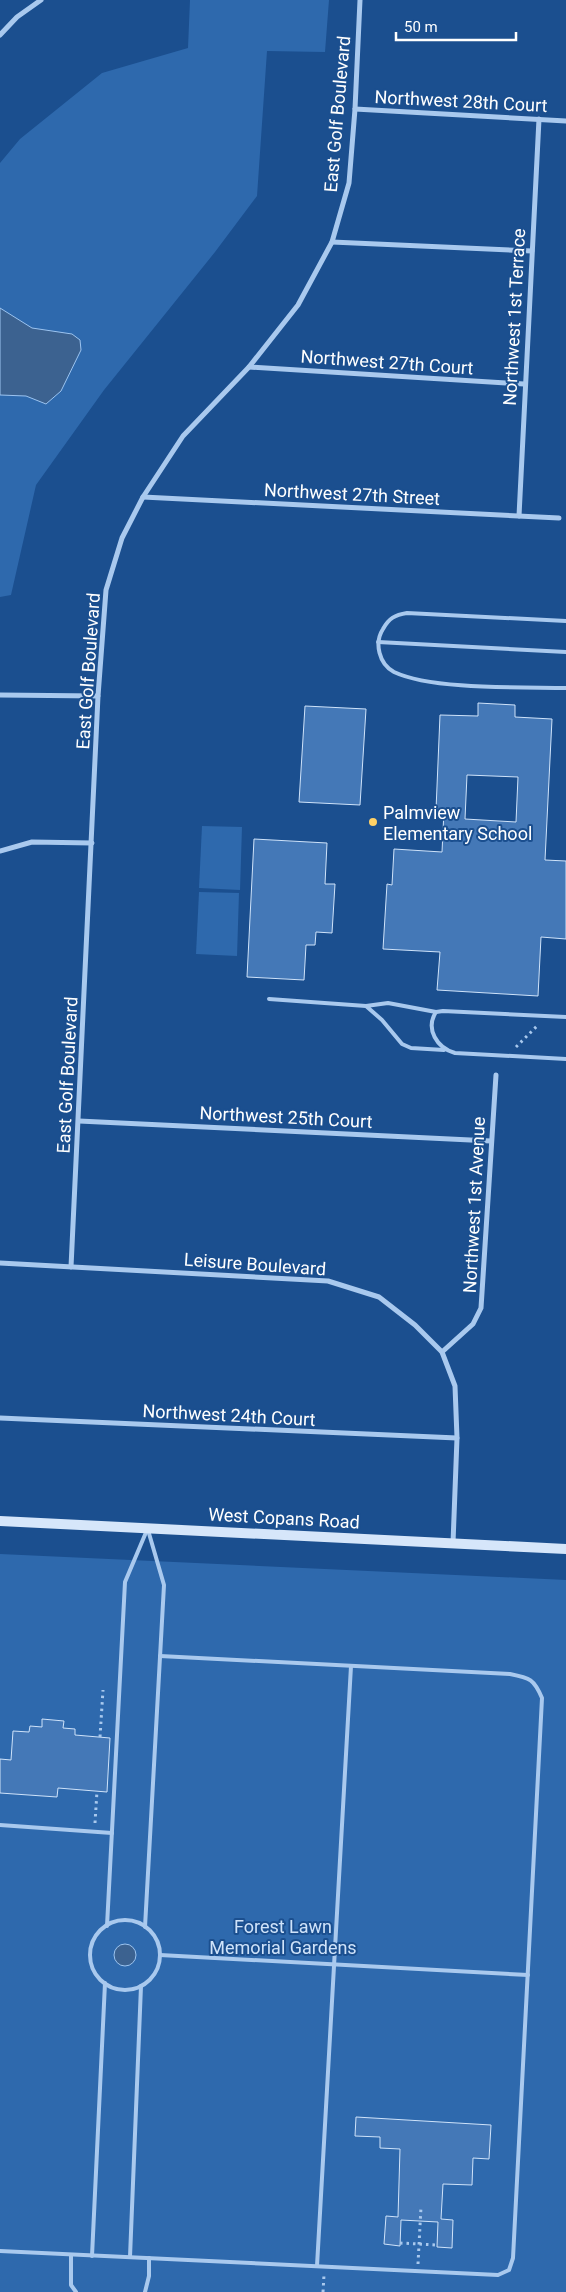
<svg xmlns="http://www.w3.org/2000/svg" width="566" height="2292" viewBox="0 0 566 2292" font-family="Roboto,sans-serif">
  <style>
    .green { fill: #2e69ad }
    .water { fill: #3c6290; stroke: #9cc4f0 }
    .building { fill: #4478b7; stroke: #cfe3fa; fill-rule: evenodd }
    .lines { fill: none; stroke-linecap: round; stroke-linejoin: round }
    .path { stroke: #a9c9ee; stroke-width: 3; stroke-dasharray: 2.5 4; stroke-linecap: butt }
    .lane { stroke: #a9c9ee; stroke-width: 4 }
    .street { stroke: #a9c9ee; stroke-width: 5 }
    .secondary { stroke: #d6e6fa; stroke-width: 10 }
    .poi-dot { fill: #ffd166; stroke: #1b4f8f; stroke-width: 2 }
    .labels { text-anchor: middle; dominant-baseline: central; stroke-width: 4; stroke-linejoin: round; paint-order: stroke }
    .street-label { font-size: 18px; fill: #fff; stroke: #1b4f8f }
    .poi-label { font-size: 18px; fill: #fff; stroke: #1b4f8f; text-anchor: start }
    .park-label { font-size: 18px; fill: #cfe3fa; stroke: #1b4f8f }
  </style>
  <rect width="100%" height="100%" fill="#1b4f8f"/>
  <g class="green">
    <path d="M190,0H329L325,52L267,51L257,196L215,252L104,390L36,485L11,595L0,597V163L20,139L102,73L188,48Z"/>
    <path d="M202,826L242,827L240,890L199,888Z"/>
    <path d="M199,892L239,893L237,956L196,954Z"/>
    <path d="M0,1554L566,1580V2292H0Z"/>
  </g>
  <g class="water">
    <path d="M0,308L32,328L72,334L80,340L81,350L61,391L46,404L26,396L0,395Z"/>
    <circle cx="125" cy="1955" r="11"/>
  </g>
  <g class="building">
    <path d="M478,703L515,705V717L552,719L545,860L566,861V939L541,937L538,996L437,990L440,952L383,949L387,884L392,885L394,849L442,852L444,810H436L440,715L478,716ZM467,775L518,777L516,822L465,819Z"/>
    <path d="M305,706L366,709L360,805L299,802Z"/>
    <path d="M254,839L327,843L325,884H335L332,933L316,932L315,945H306L304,980L247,977Z"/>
    <path d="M42,1719L64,1721L63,1728L75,1729V1735L110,1738L107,1792L58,1788L57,1797L0,1793V1759L11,1760L13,1731L29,1732L30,1726L42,1727Z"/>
    <path d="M356,2117L491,2125L489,2159L473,2158L472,2185L443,2184L441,2219L453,2220L452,2248L437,2247L438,2222L401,2220L400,2246L384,2244L386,2216L398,2217L400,2149L380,2148V2137L355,2136Z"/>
  </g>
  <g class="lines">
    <g class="path">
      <path d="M516,1047L538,1025"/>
      <path d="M100,1737L103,1690"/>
      <path d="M95,1823L97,1791"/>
      <path d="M400,2243L437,2245"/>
      <path d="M418,2264L421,2207"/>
      <path d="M323,2292L324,2275"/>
    </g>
    <g class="lane">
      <path d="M566,621L407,613C395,615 389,618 383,629C374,643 379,664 394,672C432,690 521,687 566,688"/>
      <path d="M378,642L566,652"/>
      <path d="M269,999L366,1006"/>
      <path d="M436,1012L388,1003L366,1006L382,1020L402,1044L411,1048L444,1050"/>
      <path d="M566,1017L443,1011L436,1012C425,1029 437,1048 455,1053L566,1059"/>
      <path d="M0,1825L112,1833"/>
      <circle cx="125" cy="1955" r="35"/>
      <path d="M107,1926L125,1582L147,1530"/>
      <path d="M145,1927L164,1585L148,1530"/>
      <path d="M160,1955L528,1975"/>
      <path d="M0,2251L498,2275L509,2270L513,2258L542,1698C534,1679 530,1678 510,1674L160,1656"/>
      <path d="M71,2255V2285L76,2292"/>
      <path d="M92,2256L105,1983"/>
      <path d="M130,2257L141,1986"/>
      <path d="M317,2266L351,1666"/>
      <path d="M145,2292L149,2276V2258"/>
    </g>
    <g class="street">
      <path d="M0,35L17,17L41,0"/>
      <path d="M355,109L566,121"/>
      <path d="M332,242L532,251"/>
      <path d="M249,367L524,384"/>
      <path d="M143,497L559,518"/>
      <path d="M519,516L539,119"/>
      <path d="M0,695L98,696"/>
      <path d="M0,851L32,842L92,843"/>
      <path d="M79,1121L491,1141"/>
      <path d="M0,1263L328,1281L379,1297L415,1325L442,1352L455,1386L457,1438L453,1543"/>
      <path d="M71,1267L98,696L106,590L122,538L143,497L183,436L249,367L298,305L332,242L349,183L355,109L360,0"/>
      <path d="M442,1352L473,1324L481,1308L496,1075"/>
      <path d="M0,1418L457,1438"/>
    </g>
    <path class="secondary" d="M0,1521L566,1549"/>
  </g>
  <circle class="poi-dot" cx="373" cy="822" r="5"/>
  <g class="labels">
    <g class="street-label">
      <text transform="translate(461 101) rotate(3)">Northwest 28th Court</text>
      <text transform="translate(337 114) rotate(-85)">East Golf Boulevard</text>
      <text transform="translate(514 317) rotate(-87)">Northwest 1st Terrace</text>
      <text transform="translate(387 362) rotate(4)">Northwest 27th Court</text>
      <text transform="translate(352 494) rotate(3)">Northwest 27th Street</text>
      <text transform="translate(88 671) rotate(-86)">East Golf Boulevard</text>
      <text transform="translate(67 1075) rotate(-87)">East Golf Boulevard</text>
      <text transform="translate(286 1117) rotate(3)">Northwest 25th Court</text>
      <text transform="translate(474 1205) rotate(-87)">Northwest 1st Avenue</text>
      <text transform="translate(255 1264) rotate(4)">Leisure Boulevard</text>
      <text transform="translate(229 1415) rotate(3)">Northwest 24th Court</text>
      <text transform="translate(284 1518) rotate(3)">West Copans Road</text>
    </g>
    <g class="poi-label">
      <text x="383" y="812">Palmview<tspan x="383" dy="21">Elementary School</tspan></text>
    </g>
    <g class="park-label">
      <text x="283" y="1926">Forest Lawn<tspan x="283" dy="21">Memorial Gardens</tspan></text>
    </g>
  </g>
  <path d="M396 32v8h120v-8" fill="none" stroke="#ffffff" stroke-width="2.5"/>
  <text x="404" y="32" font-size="15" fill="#ffffff" stroke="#1b4f8f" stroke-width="4" paint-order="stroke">50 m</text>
</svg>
